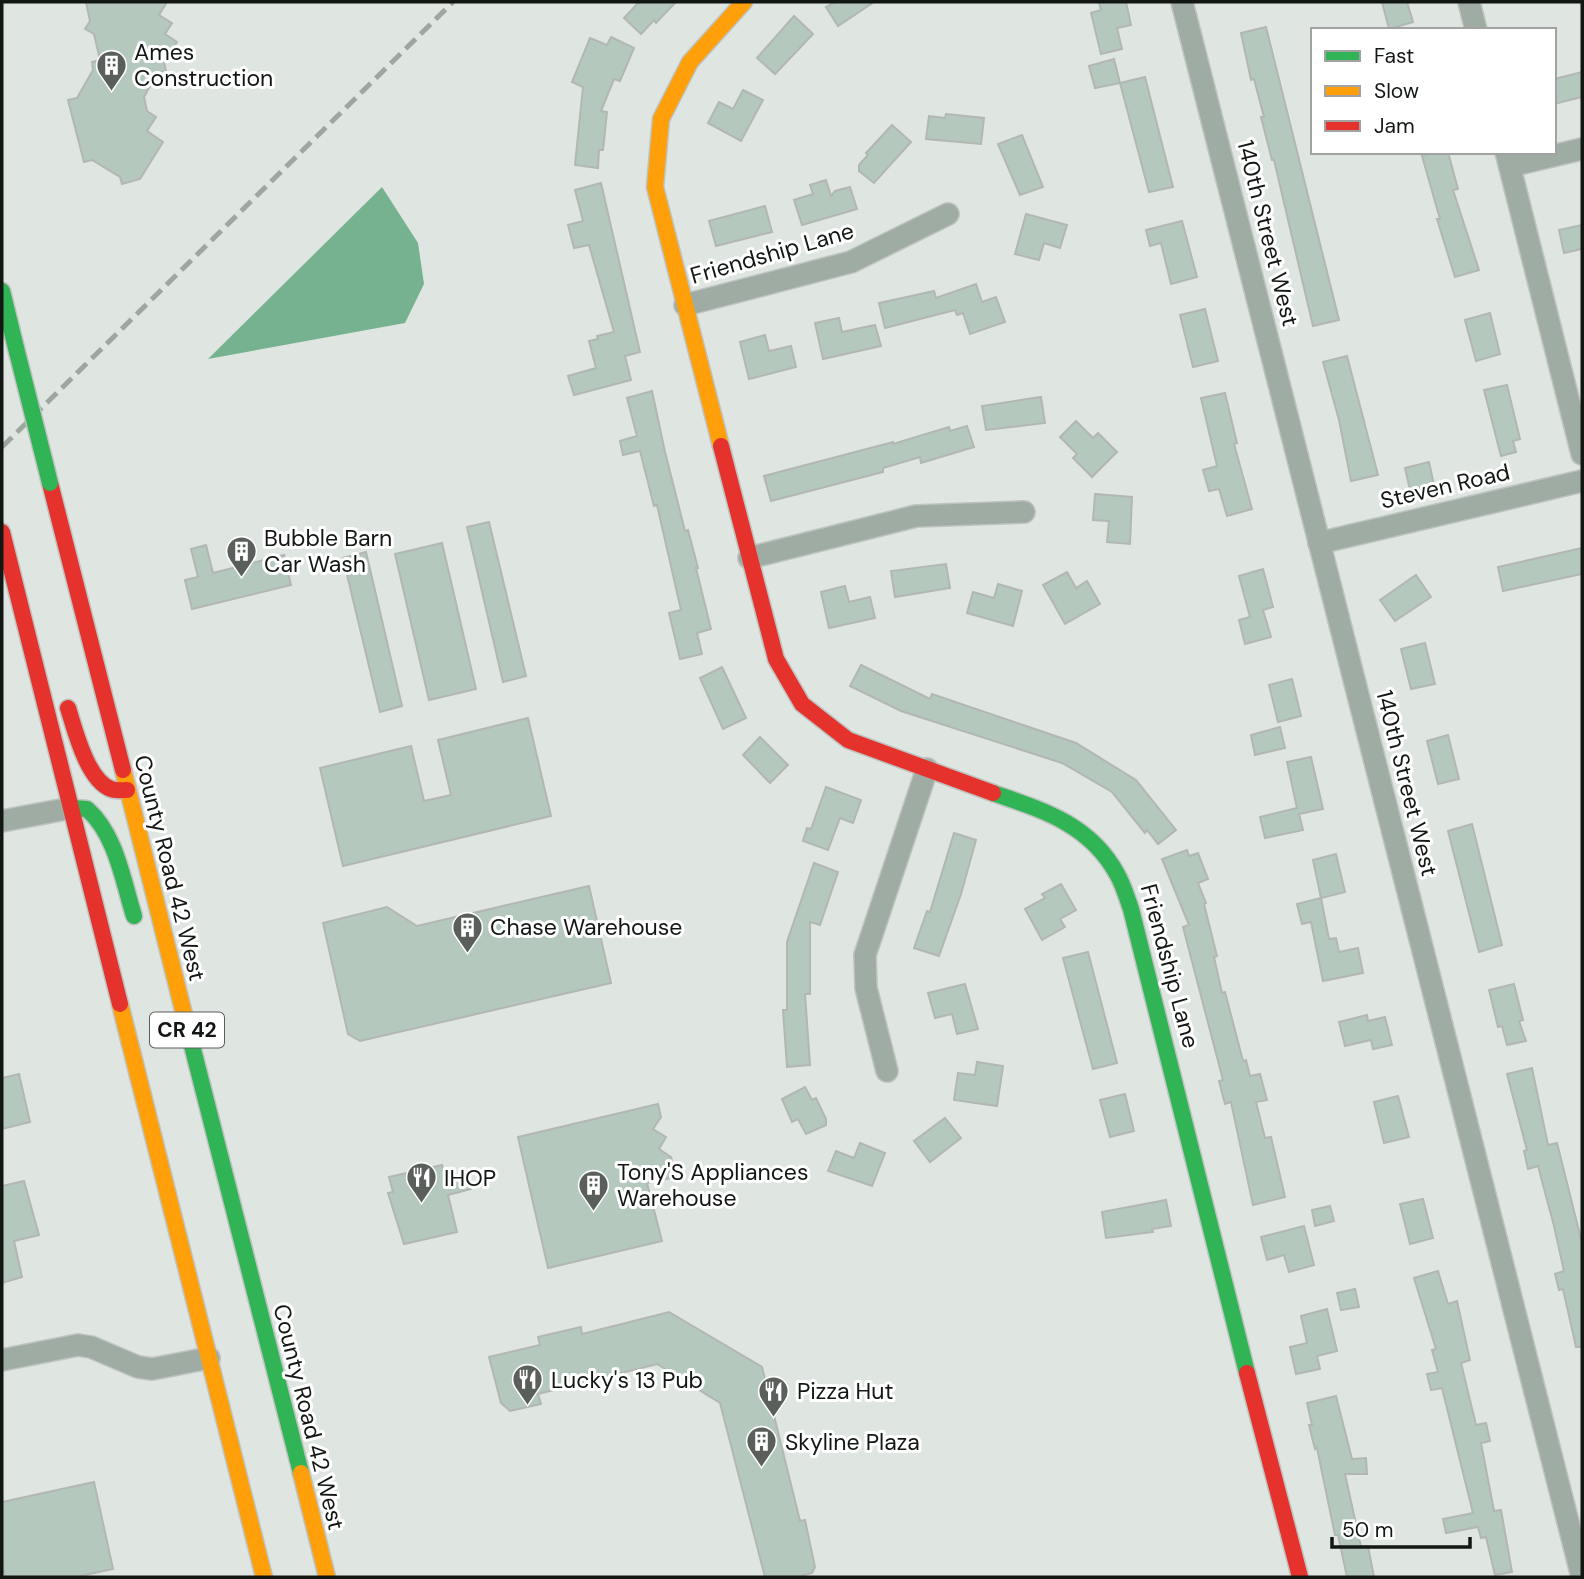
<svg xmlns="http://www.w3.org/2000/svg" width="1584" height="1579" viewBox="0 0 1584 1579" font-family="'DM Sans',sans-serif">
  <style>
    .water { fill: #76b290 }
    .building { fill: #b5c8bd; stroke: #b2b7b4; stroke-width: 2 }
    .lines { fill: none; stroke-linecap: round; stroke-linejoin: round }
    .street-casing { stroke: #bfc3c0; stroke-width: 24 }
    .fast-casing { stroke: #bfc3c0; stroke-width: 19 }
    .slow-casing { stroke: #bfc3c0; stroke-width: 19 }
    .jam-casing { stroke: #bfc3c0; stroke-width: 19 }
    .street { stroke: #9eaca4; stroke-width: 21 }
    .fast { stroke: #30b455; stroke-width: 16 }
    .slow { stroke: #ff9f0a; stroke-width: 16 }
    .jam { stroke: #e5322d; stroke-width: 16 }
    .rail { stroke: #9da7a0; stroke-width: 5; stroke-dasharray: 14 7; stroke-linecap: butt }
    .fast-bridge-casing { stroke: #bfc3c0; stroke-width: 19; stroke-linecap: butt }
    .fast-bridge { stroke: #30b455; stroke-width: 16 }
    .labels { text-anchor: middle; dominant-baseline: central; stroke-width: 6; stroke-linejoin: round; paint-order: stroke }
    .shield { fill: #fff; stroke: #5a5d5a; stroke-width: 2 }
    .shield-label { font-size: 21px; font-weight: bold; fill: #131714 }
    .poi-label { font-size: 23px; fill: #131714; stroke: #fff; text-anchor: start }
    .street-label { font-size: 23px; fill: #131714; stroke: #fff }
  </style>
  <rect width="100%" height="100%" fill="#dfe5e1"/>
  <path class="water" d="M382,187L418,243L424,284L405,323L208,359Z"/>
  <g class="building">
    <path d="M86,2H167L159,15L172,23L165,34L177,42L164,62L166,71L157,73L144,97L147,111L156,117L147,131L163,142L140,179L122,184L120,177L92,160L84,162L68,100L77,98L93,70L92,62L100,60L94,34L85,29L90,21Z"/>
    <path d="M639,2H676L656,23L654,20L641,34L624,18Z"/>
    <path d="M835,2H874L838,26L826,7Z"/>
    <path d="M1099,2H1126L1131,25L1117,28L1122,49L1101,54L1091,13L1101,10Z"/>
    <path d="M1382,2H1407L1413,22L1389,29Z"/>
    <path d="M794,16L813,34L775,74L757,58Z"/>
    <path d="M1266,27L1339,320L1313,326L1274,160H1272L1261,117H1264L1254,79L1251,80L1241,33Z"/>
    <path d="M611,37L634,48L620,81L614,79L601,111L607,112L603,150H599L598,168L575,165L583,87L572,82L590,38L607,45Z"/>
    <path d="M1114,59L1120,83L1095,88L1089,66Z"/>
    <path d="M1582,72V97L1554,104V79Z"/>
    <path d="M1145,77L1173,187L1149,192L1120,83Z"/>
    <path d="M743,90L763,100L741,141L708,123L719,102L733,109Z"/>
    <path d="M946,114L984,118L981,144L926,139L929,116L945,118Z"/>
    <path d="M892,125L911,142L874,183L859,171V165L868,155L866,153Z"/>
    <path d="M1022,135L1043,187L1020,195L998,144Z"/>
    <path d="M1436,152H1448L1458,189L1453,190L1479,270L1455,277L1437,219H1440L1422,156Z"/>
    <path d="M826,180L831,196L835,191L850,187L857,209L802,225L794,200L813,194L810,185Z"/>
    <path d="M601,183L640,352L625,356L631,380L574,395L568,376L596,368L589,341L598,339L597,336L614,332L589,245L574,248L568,225L583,221L575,190Z"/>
    <path d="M765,206L772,232L716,246L709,221Z"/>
    <path d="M1026,214L1067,225L1060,248L1044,243L1039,260L1015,254Z"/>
    <path d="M1182,221L1197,277L1171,284L1161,243L1150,246L1146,230Z"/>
    <path d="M1582,225V249L1564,253L1559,230Z"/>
    <path d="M976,284L982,302L996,297L1005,322L970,334L963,313L957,315L955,310L885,328L879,303L934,291L936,298Z"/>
    <path d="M1205,309L1218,361L1193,367L1180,315Z"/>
    <path d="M1490,313L1500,354L1476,361L1465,320Z"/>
    <path d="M839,318L842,332L875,325L881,346L823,359L815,323Z"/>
    <path d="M765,335L769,351L791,346L796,367L749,379L740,342Z"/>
    <path d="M1347,356L1378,475L1351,481L1339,420L1323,362Z"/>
    <path d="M1507,385L1520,439L1513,441L1516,452L1501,456L1484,390Z"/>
    <path d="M652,391L665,452L685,531L688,530L698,568H696L711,629L697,633L702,654L680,659L669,613L681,610L657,505L654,506L640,451L623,455L620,441L637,436L627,398Z"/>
    <path d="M1225,393L1237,443L1234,444L1252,509L1227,516L1219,489L1209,491L1203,470L1217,466L1201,398Z"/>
    <path d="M1041,397L1045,423L986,430L982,406Z"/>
    <path d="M1076,421L1093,438L1098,433L1117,452L1092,477L1073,458L1077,454L1060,437Z"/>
    <path d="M967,426L974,447L921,463L920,457L883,468V472L771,501L764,476L893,442V444L949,427L950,431Z"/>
    <path d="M1429,462L1434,485L1410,490L1405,468Z"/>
    <path d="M1095,494L1132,497L1130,544L1107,542L1109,521L1093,520Z"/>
    <path d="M489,522L526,676L503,682L467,527Z"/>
    <path d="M442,543L476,689L429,700L395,554Z"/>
    <path d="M206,545L213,573L284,555L291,585L192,609L185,580L198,577L191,549Z"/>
    <path d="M1582,548V574L1503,591L1498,567Z"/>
    <path d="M366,552L402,706L380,712L343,558Z"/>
    <path d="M946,564L950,588L895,597L891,571Z"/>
    <path d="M1263,569L1273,607L1263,610L1271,637L1245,644L1239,620L1250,617L1239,576Z"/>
    <path d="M1067,572L1076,588L1087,581L1100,604L1065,624L1043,585Z"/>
    <path d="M1416,575L1431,597L1395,621L1380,600Z"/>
    <path d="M998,584L1022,591L1013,626L967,613L973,592L994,598Z"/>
    <path d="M845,586L849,602L870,597L875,618L829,628L821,592Z"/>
    <path d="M1425,643L1435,684L1411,689L1401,649Z"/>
    <path d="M861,665L930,699L932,694L1076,743L1136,780L1176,830L1158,844L1147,830L1145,833L1112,792L1062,763L901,711L850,686Z"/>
    <path d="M722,667L746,718L723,729L700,678Z"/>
    <path d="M1292,679L1301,716L1278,722L1269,685Z"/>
    <path d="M528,718L551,816L343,866L320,768L411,746L424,801L451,795L438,740Z"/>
    <path d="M1280,727L1285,748L1255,755L1251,735Z"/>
    <path d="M1448,735L1459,779L1438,784L1427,741Z"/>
    <path d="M760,737L788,765L770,783L743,755Z"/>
    <path d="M1311,757L1323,809L1299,814L1303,830L1265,838L1260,817L1297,808L1287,762Z"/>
    <path d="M826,787L861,800L853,823L840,818L828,850L803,841L807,828L811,829Z"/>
    <path d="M1472,824L1502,945L1479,952L1448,831Z"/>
    <path d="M954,833L976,840L961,894L939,956L914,948L927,911L930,912Z"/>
    <path d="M1187,850L1189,856L1198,853L1208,879L1198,883L1206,903L1204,904L1217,956L1214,957L1222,993L1225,992L1243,1061L1246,1060L1250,1076L1260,1074L1267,1100L1256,1102L1265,1138L1271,1137L1285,1197L1253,1205L1231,1102L1225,1104L1219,1081L1223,1080L1183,927L1189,925L1162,859Z"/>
    <path d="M1336,854L1345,892L1321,898L1313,860Z"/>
    <path d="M814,863L838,872L820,925L810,922V994H805L810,1065L787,1067L783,1010H787V942Z"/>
    <path d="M1061,884L1076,910L1060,919L1065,927L1042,940L1025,909L1045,898L1042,894Z"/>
    <path d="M589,886L611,983L360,1041L348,1034L323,923L387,907L417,926Z"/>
    <path d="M1321,898L1329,939L1336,938L1339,952L1358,948L1363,973L1323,981L1311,922L1302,924L1297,904Z"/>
    <path d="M1088,952L1117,1063L1093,1069L1063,958Z"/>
    <path d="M965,984L978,1029L957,1034L952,1014L935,1018L928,993Z"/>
    <path d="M1514,984L1523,1020L1519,1021L1526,1041L1507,1045L1502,1026L1498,1027L1489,990Z"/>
    <path d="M1367,1015L1368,1021L1385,1017L1392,1045L1373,1049L1371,1040L1345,1046L1339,1022Z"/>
    <path d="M977,1062L1003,1066L997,1106L954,1100L958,1073L975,1075Z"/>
    <path d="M1532,1068L1548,1145L1557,1143L1582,1243V1347H1576L1563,1289L1559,1290L1555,1274L1564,1271L1554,1226L1538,1166L1528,1169L1524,1151L1527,1150L1507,1074Z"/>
    <path d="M19,1074L30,1122L2,1129V1078Z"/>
    <path d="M805,1087L812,1100L816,1098L826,1119V1125L806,1134L798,1119L792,1122L782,1099Z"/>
    <path d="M1125,1094L1134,1131L1110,1137L1100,1100Z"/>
    <path d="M1398,1096L1409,1137L1384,1143L1374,1102Z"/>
    <path d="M658,1104L661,1117L653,1129L666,1137L659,1149L671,1157L676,1177L647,1183L662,1241L548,1268L518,1137Z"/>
    <path d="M945,1118L961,1138L930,1162L914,1141Z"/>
    <path d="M860,1143L885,1153L872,1186L828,1171L836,1151L854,1158Z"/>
    <path d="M442,1165L446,1180L468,1175L471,1189L448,1195L457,1232L404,1244L388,1193L393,1192L389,1177Z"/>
    <path d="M24,1181L39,1235L14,1241L22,1277L2,1283V1186Z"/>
    <path d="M1423,1199L1433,1238L1410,1244L1400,1204Z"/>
    <path d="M1166,1200L1171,1226L1152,1229L1153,1232L1106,1238L1102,1212Z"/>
    <path d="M1330,1206L1334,1221L1315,1226L1312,1210Z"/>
    <path d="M1304,1226L1314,1265L1289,1272L1284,1255L1267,1260L1261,1237Z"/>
    <path d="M1438,1271L1448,1304L1457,1301L1470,1360L1461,1363L1476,1425L1486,1423L1490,1441L1481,1443L1494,1511L1501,1510L1512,1572L1495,1575L1486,1537L1481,1538L1478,1527L1446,1533L1443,1519L1473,1513L1442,1388L1431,1390L1427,1374L1438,1372L1432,1350L1436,1349L1414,1278Z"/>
    <path d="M1355,1289L1359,1307L1341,1310L1337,1293Z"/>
    <path d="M1327,1309L1337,1351L1317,1356L1320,1369L1296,1374L1290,1347L1307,1343L1301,1316Z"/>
    <path d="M669,1312L762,1367L800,1521L805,1520L815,1567L812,1573L797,1577H765L720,1403L657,1364L538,1394L541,1404L510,1411L501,1403L489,1357L540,1345L538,1337L581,1327L582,1334Z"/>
    <path d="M1336,1396L1352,1459L1366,1458L1367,1474H1345L1361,1547L1368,1546L1374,1577H1347L1338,1535H1335L1317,1448L1315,1449L1309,1425H1312L1307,1403Z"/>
    <path d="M94,1482L113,1569L76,1577H5L2,1561V1502Z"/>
  </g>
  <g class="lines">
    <defs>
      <g id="street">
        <path d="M1182,2L1582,1577"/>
        <path d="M1469,2L1476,30"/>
        <path d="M1506,152L1582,454"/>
        <path d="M1510,166L1582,149"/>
        <path d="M685,305L851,262L948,214"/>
        <path d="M1319,543L1582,481"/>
        <path d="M749,558L916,516L1024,512"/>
        <path d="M2,821L71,808"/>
        <path d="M887,1071L866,988L865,955L927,769"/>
        <path d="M2,1360L78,1345L91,1347L138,1367L152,1369L209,1358"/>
      </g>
      <g id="fast">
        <path d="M2,291L16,348"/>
        <path d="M993,793C1042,810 1090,824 1117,874C1123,884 1127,898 1131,909L1247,1373"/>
        <path d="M71,808L87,809C116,834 123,881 134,916"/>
        <path d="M187,1026L301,1473"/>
      </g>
      <g id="slow">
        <path d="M721,446L655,187L661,119L690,62L744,2"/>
        <path d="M123,770L187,1026"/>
        <path d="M120,1004L264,1577"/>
        <path d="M301,1473L327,1577"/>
      </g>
      <g id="jam">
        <path d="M721,446L776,659L802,704L848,740L993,793"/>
        <path d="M50,483L123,770"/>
        <path d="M2,532L120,1004"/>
        <path d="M68,708C75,730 87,780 111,789C116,791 122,790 127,790"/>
        <path d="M1247,1373L1300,1577"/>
      </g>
    </defs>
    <use href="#street" class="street-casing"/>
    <use href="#fast" class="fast-casing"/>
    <use href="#slow" class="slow-casing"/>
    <use href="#jam" class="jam-casing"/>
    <use href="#street" class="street"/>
    <use href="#fast" class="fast"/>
    <use href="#slow" class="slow"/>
    <use href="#jam" class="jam"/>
    <path class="rail" d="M2,447L453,2"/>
    <defs>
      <path id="fast-bridge" d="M16,348L50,483"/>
    </defs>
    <use href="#fast-bridge" class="fast-bridge-casing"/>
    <use href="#fast-bridge" class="fast-bridge"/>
  </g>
  <defs>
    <symbol id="building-pin" viewBox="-11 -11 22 30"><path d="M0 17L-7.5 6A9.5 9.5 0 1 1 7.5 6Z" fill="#5a5f5c" stroke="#fff"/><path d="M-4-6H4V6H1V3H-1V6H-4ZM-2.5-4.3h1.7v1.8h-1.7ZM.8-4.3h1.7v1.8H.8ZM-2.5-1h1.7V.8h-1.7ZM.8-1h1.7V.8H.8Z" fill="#fff"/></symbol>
    <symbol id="restaurant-pin" viewBox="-11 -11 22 30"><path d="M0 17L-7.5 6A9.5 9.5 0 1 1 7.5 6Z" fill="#5a5f5c" stroke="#fff"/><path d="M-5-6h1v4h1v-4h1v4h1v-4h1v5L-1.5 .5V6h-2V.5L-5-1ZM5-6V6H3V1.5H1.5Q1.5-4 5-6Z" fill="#fff"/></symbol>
  </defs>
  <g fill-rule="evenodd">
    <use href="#building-pin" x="94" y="48" width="35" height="47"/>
    <use href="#building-pin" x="224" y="534" width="35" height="47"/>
    <use href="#building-pin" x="450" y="910" width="35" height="47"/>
    <use href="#restaurant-pin" x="404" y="1160" width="35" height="47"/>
    <use href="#building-pin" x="576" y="1168" width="35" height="47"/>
    <use href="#restaurant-pin" x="510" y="1362" width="35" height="47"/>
    <use href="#restaurant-pin" x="756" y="1374" width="35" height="47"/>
    <use href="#building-pin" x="744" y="1424" width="35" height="47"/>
  </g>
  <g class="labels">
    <rect class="shield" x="150" y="1012.5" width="74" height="35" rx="5"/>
    <g class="shield-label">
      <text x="187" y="1030">CR 42</text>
    </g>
    <g class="poi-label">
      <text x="134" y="52">Ames<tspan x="134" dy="26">Construction</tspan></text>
      <text x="264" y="538">Bubble Barn<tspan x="264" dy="26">Car Wash</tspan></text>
      <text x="490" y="927">Chase Warehouse</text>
      <text x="617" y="1172">Tony'S Appliances<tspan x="617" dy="26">Warehouse</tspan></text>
      <text x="444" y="1178">IHOP</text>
      <text x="551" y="1380">Lucky's 13 Pub</text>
      <text x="797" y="1391">Pizza Hut</text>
      <text x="785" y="1442">Skyline Plaza</text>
    </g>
    <g class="street-label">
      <text transform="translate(1268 233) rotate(76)">140th Street West</text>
      <text transform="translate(772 253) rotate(-16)">Friendship Lane</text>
      <text transform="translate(1445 486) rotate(-13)">Steven Road</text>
      <text transform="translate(1407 783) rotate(76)">140th Street West</text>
      <text transform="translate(170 868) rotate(76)">County Road 42 West</text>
      <text transform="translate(1170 966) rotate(75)">Friendship Lane</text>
      <text transform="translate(309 1417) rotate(76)">County Road 42 West</text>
    </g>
  </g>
  <rect width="1584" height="1579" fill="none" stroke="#131714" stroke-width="7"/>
  <rect x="1311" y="28" width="245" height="126" fill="#ffffff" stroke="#a1a2a1" stroke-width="2"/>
  <rect x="1325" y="51" width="35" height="10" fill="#30b455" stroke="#a1a2a1" stroke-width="2"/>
  <text x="1374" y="63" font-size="21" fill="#131714">Fast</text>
  <rect x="1325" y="86" width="35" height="10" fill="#ff9f0a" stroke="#a1a2a1" stroke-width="2"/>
  <text x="1374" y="98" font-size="21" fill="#131714">Slow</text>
  <rect x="1325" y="121" width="35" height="10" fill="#e5322d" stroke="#a1a2a1" stroke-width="2"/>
  <text x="1374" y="133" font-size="21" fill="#131714">Jam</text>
  <path d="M1332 1537v10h138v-10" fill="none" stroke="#131714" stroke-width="3.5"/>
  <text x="1342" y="1537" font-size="21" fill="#131714" stroke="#ffffff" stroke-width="5" paint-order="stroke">50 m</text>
</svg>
